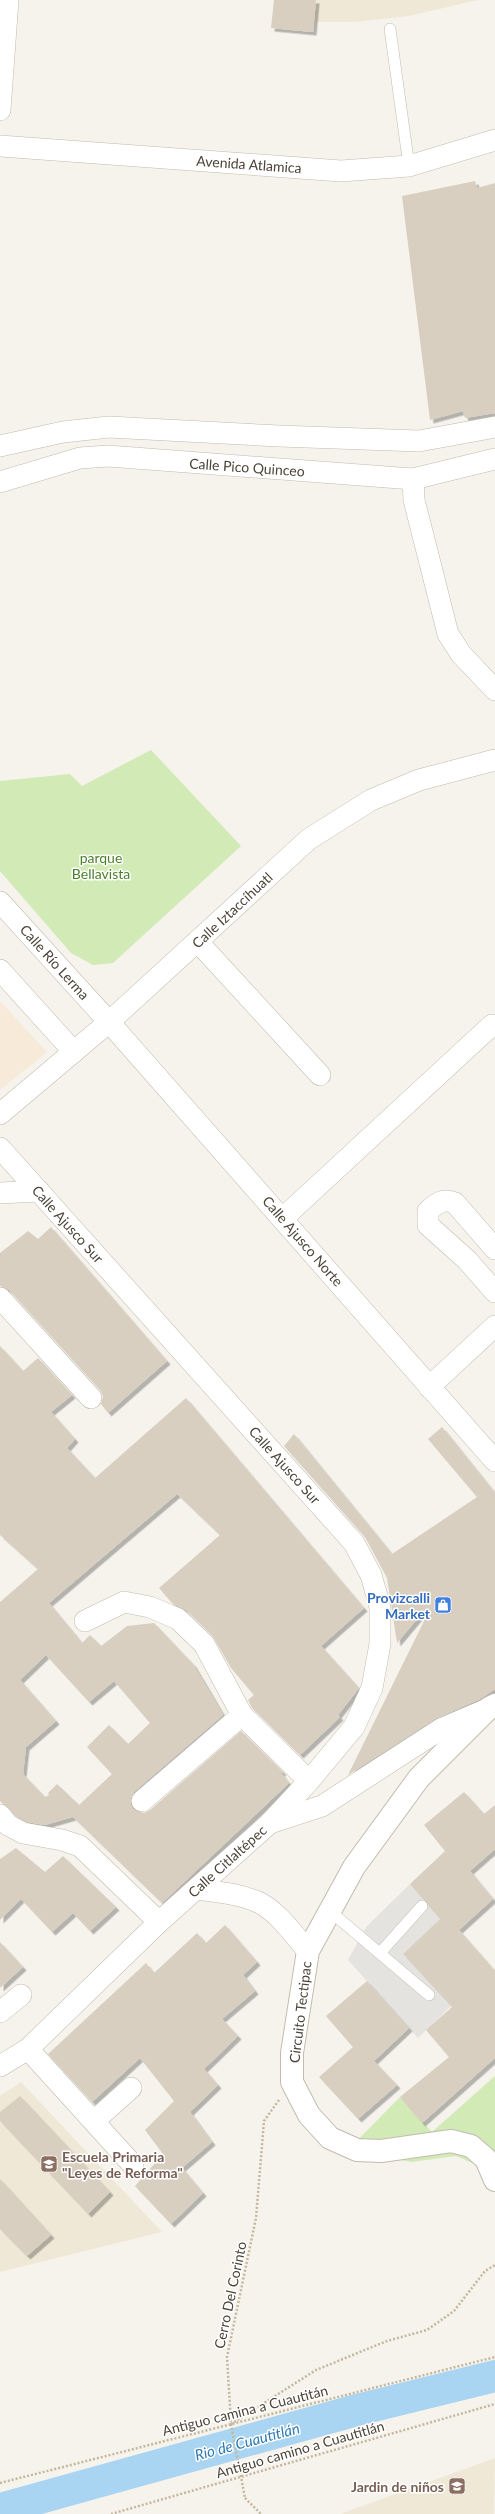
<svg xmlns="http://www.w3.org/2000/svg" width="495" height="2514" viewBox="0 0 495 2514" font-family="Lato,sans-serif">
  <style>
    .commercial { fill: #f7ead8 }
    .education { fill: #efe8d6 }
    .green { fill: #d2eab5 }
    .parking { fill: #e5e3e0 }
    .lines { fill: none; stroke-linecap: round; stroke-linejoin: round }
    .river { stroke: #a9d4f2; stroke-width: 32 }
    .building { fill: #d8cfc1; fill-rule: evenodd; filter: url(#shadow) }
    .service-casing { stroke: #c2bbae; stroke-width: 12 }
    .minor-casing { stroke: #c2bbae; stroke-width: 22 }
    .tertiary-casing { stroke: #c2bbae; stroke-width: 24 }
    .path { stroke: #c4b79f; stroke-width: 2.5; stroke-dasharray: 2 2; stroke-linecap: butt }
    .service { stroke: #fff; stroke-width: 11 }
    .minor { stroke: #fff; stroke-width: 21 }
    .tertiary { stroke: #fff; stroke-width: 22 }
    .path-bridge { stroke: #c4b79f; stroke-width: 2.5; stroke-dasharray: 2 2; stroke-linecap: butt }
    .labels { text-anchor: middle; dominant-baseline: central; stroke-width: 3; stroke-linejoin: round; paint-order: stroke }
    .street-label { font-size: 14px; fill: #4b4439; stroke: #fff }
    .park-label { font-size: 14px; fill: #4a7f2a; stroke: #fff }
    .shop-label { font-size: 14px; font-weight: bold; fill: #366cbe; stroke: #fff; text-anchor: end }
    .education-label { font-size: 14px; font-weight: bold; fill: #785e54; stroke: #fff; text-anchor: start }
    .water-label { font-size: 15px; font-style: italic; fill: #2e7ab2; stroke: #fff }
  </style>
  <defs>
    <filter id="shadow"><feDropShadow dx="3.5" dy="3.5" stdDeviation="0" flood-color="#0004"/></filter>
  </defs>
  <rect width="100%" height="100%" fill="#f6f3ec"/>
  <path class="commercial" d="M0,1001L47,1052L0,1090Z"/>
  <g class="education">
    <path d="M316,0H478L409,16L356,22H314Z"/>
    <path d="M21,2082L162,2232L0,2272V2096Z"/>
    <path d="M495,2458L494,2514H340Z"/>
  </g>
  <g class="green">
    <path d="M151,750L241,846L113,963L93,965L71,953L0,871V781L70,774L82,786Z"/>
    <path d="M495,2076V2163L479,2166L456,2156L411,2162L348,2150L400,2097L432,2132Z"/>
  </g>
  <path class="parking" d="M410,1884L440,1919L403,1954L451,2006L418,2038L348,1960L366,1927Z"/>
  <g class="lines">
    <path class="river" d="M0,2509L357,2410L495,2376"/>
  </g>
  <g class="building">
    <path d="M274,0H316L313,32L271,28Z"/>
    <path d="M475,181L477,188L495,183V413L465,418L463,411L430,420L402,196Z"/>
    <path d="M51,1227L167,1361L108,1413L101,1404L103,1396L100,1390L9,1290L0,1286V1253L28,1231L38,1239Z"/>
    <path d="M0,1346L23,1371L38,1358L72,1395L51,1412L75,1439L67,1448L95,1478L186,1398L364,1608L321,1646L359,1688L338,1715L340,1717L300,1755L252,1708L248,1700L254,1695L231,1668L212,1635L186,1610L173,1604L159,1588L220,1535L177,1494L49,1603L82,1643L90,1635L101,1646L127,1626L154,1623L193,1664L223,1715L134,1792L130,1803L133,1809L144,1813L150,1810L241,1731L283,1772L281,1773L289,1783L162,1903L73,1817L45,1825L27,1822L16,1816L0,1801V1602L38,1569L0,1535ZM46,1655L89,1702L114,1681L150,1723L128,1744L109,1725L87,1747L112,1774L79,1805L57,1784L48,1793L49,1795L45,1797L23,1774L26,1747L56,1721L20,1680Z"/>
    <path d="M442,1427L495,1493V1689L480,1699L435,1719L348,1775L427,1615L423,1612L397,1643L387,1578L365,1537L284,1446L294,1434L392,1554L477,1497L428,1439Z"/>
    <path d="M464,1792L484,1814L495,1805V1849L470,1871L493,1899L459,1930L495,1971V2058L422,2123L400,2097L449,2057L426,2030L452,2007L403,1954L440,1919L410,1884L445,1851L424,1825Z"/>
    <path d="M16,1848L45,1872L63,1856L116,1907L90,1931L73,1913L52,1932L21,1899L0,1920V1859Z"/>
    <path d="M225,1925L257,1962L243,1975L255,1991L222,2019L238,2036L204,2069L218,2085L190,2112L212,2142L182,2168L203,2193L171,2224L135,2186L163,2154L145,2130L174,2101L140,2058L92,2102L48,2054L146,1963L154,1973L197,1933L206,1943Z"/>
    <path d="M0,1942L23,1967L0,1988Z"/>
    <path d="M367,1981L409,2028L374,2061L397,2085L358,2119L319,2077L353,2047L326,2016Z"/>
    <path d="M20,2096L110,2192L88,2214L0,2121V2112Z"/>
    <path d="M0,2179L51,2235L27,2256L0,2229Z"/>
  </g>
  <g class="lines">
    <defs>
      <g id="service">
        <path d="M390,29L409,166"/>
        <path d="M331,1912L429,1995"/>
        <path d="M380,1953L422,1906"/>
      </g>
      <g id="minor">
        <path d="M0,110L8,0"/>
        <path d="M0,146L341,171L409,166L495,140"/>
        <path d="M0,446L63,432L109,427L279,436L419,441L495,427"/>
        <path d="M413,479L414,500L448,634L461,654L495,690"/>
        <path d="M0,482L80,458L108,456L413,479L495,459"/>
        <path d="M0,902L109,1022L495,1461"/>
        <path d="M198,942L320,1075"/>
        <path d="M0,970L74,1052"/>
        <path d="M0,1114L109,1022L309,839L371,800L419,780L495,760"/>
        <path d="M0,1148L354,1543L371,1575L380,1607V1644L372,1688L354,1727L309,1781L270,1823"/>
        <path d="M0,1193L39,1191"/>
        <path d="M283,1218L492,1025"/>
        <path d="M495,1249L455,1203C443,1198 437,1203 428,1211V1225L467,1260L495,1292"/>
        <path d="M0,1298L91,1398"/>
        <path d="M429,1387L495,1326"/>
        <path d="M85,1621L124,1602L150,1607L178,1619L204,1644L242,1715L309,1781"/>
        <path d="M142,1801L242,1715"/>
        <path d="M0,1815L8,1825L23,1833L62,1840L80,1846L159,1922"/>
        <path d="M197,1889C217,1892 241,1894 260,1903C279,1913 294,1935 308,1951"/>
        <path d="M0,2012L21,1995"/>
        <path d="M28,2049L133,2165"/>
        <path d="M0,2066L28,2049L159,1922L270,1823L322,1806L441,1729L488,1709"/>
        <path d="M94,2121L131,2088"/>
      </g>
      <path id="tertiary" d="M495,1705L489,1708L419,1778L354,1867L308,1951L292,2053V2082L309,2115L330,2138L357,2150L381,2151L451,2141L471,2146L486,2159L495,2180"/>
    </defs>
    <use href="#service" class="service-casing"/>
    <use href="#minor" class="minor-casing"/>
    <use href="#tertiary" class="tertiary-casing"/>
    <g class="path">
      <path d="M279,2100L264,2121L256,2218L227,2357L231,2424L316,2370L387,2341L427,2330L454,2311L485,2271L495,2265"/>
      <path d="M0,2483L495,2357"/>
      <path d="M245,2498L261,2514"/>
      <path d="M111,2514L495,2404"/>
    </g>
    <use href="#service" class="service"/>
    <use href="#minor" class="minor"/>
    <use href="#tertiary" class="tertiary"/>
    <path class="path-bridge" d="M231,2424L245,2498"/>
  </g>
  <defs>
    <symbol id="shop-square" viewBox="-11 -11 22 22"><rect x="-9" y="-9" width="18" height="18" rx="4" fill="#3f7fe0" stroke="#fff"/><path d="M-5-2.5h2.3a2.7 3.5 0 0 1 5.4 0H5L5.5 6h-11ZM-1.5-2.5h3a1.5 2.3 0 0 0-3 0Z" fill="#fff"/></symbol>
    <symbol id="school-square" viewBox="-11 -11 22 22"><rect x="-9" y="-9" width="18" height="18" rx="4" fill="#8d6e63" stroke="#fff"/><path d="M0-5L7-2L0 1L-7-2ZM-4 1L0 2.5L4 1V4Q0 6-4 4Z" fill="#fff"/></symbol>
  </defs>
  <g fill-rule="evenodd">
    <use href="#shop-square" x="433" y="1595" width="20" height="20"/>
    <use href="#school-square" x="39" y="2154" width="20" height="20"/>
    <use href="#school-square" x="447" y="2476" width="20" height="20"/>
  </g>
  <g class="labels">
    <g class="street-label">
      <text transform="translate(249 164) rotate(4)">Avenida Atlamica</text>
      <text transform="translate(247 467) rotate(4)">Calle Pico Quinceo</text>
      <text transform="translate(232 910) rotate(-43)">Calle Iztaccíhuatl</text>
      <text transform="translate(55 962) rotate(48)">Calle Río Lerma</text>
      <text transform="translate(68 1224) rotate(48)">Calle Ajusco Sur</text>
      <text transform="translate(303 1241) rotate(49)">Calle Ajusco Norte</text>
      <text transform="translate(285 1465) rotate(48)">Calle Ajusco Sur</text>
      <text transform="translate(227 1861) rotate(-42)">Calle Citlaltépec</text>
      <text transform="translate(300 2012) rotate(-83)">Circuito Tectipac</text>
      <text transform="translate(230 2295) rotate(-78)">Cerro Del Corinto</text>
      <text transform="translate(245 2410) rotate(-14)">Antiguo camina a Cuautitán</text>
      <text transform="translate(300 2449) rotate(-16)">Antiguo camino a Cuautitlán</text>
    </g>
    <g class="park-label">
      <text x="101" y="857">parque<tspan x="101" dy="16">Bellavista</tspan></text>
    </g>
    <g class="shop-label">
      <text x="430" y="1597">Provizcalli<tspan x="430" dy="16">Market</tspan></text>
    </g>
    <g class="education-label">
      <text x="62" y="2156">Escuela Primaria<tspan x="62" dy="16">"Leyes de Reforma"</tspan></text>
      <text x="444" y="2486" text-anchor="end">Jardin de niños</text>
    </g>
    <g class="water-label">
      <text transform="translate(247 2441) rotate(-15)">Rio de Cuautitlán</text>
    </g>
  </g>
</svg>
